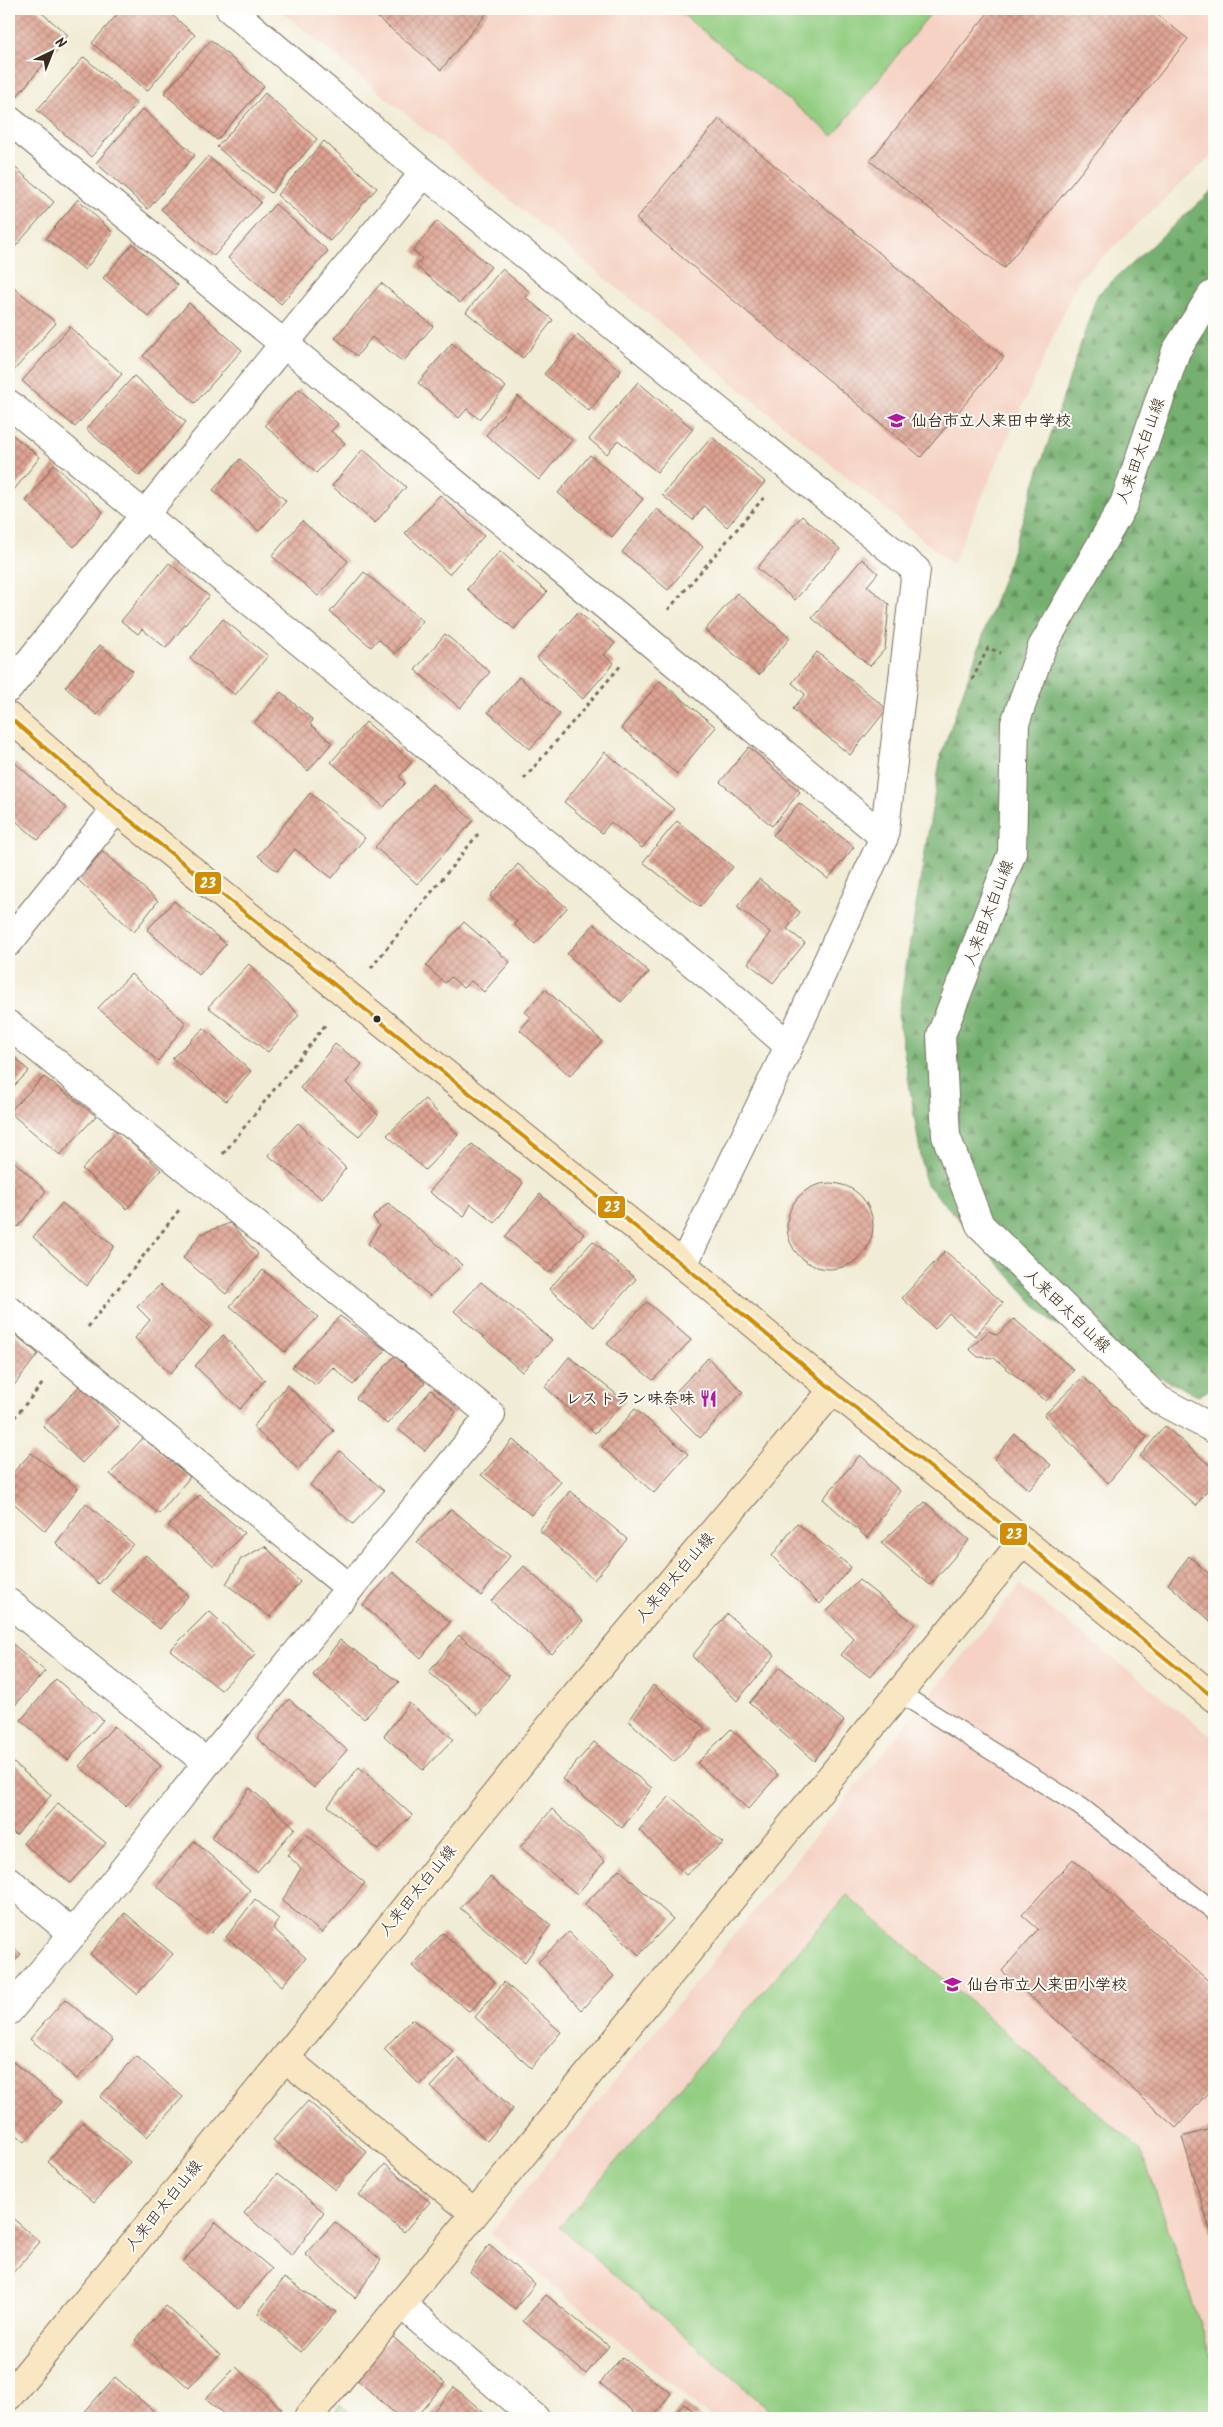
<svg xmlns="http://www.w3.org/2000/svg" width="1223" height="2427" viewBox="0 0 1223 2427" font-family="Kalam,'Klee One',sans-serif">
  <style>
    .built { fill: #f5d2c3 }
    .grass { fill: #92cd81; stroke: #667c50 }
    .forest { fill: url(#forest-firs); stroke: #586d46 }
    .park { fill: url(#park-tufts); stroke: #667c50 }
    .building { fill: url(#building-cross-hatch) }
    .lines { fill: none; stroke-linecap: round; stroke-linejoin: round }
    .lane-casing { stroke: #7b6e5e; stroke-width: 20 }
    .street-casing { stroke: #7b6e5e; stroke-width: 30 }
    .secondary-casing { stroke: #7b6e5e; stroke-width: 30 }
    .path { stroke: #7b6e5e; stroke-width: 3; stroke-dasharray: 4 4; stroke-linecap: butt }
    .lane { stroke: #fff; stroke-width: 18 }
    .street { stroke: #fff; stroke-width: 28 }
    .secondary { stroke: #f9e7c3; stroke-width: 28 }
    .bus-1-casing { stroke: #fdfcf7; stroke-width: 8 }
    .bus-1 { stroke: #d18d06; stroke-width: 4 }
    .bus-dot { fill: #3b2a1e; stroke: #fdfcf7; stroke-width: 2 }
    .labels { text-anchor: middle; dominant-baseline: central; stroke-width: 4; stroke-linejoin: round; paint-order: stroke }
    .poi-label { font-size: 16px; font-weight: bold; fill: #3b2a1e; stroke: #fdfcf7; text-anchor: start }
    .street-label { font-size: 16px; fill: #3b2a1e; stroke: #fdfcf7 }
    .line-badge { stroke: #fdfcf7; stroke-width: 2 }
    .badge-label { font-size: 14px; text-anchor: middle; font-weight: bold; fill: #fff }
  </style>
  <defs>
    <pattern id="forest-firs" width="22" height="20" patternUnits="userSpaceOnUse" patternTransform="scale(1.25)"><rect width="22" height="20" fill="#75b06f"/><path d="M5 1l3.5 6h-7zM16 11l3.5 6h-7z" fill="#618f5b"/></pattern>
    <pattern id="park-tufts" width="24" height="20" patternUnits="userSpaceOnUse" patternTransform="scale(1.25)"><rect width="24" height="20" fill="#92cd81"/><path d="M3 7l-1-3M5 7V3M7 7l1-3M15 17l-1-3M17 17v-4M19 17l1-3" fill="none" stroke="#7fb06f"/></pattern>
    <pattern id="building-cross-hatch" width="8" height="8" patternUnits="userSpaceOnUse" patternTransform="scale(1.25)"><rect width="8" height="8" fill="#dea393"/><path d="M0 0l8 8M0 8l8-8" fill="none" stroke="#b58577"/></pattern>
  </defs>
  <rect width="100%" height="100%" fill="#fdfcf7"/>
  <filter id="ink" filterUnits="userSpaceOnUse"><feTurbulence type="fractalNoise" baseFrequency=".02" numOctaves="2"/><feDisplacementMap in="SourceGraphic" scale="10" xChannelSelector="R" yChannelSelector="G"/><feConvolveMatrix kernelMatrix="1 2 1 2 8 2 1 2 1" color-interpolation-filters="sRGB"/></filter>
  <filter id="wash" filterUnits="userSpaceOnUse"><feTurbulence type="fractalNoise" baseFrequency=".0096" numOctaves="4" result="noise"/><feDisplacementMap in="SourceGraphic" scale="20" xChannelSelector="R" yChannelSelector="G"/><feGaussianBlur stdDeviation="1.12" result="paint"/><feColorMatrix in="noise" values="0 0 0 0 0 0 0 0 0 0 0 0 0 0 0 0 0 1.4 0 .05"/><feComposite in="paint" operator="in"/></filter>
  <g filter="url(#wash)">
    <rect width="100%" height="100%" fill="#f1ecd5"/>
    <g class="built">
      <path d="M278,9H1214V153L1079,279L952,564Z"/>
      <path d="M1020,1585L1214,1738V2418H711L490,2233Z"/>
    </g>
    <g class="grass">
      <path d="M676,9H934L833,136Z"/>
      <path d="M847,1895L1142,2151L1214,2366V2418H779L559,2227Z"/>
    </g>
    <path class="forest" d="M1214,189V1387L1198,1396L1050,1321L925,1182L898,1015L941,755L1007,567L1097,295Z"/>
    <path class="park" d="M341,2404L357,2418H330Z"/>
    <g id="blocks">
      <g class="building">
        <path d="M9,9H37L68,35L13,101L9,97Z"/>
        <path d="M122,9H165L195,35L147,91L92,43Z"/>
        <path d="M367,9H490L441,70Z"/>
        <path d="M991,9H1150L1188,39L1004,268L870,161Z"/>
        <path d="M211,40L264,86L217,140L164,93Z"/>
        <path d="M84,57L137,104L91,157L37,110Z"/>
        <path d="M265,93L317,139L271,193L217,147Z"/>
        <path d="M143,109L195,155L148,209L96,163Z"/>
        <path d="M719,119L1004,357L921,457L636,219Z"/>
        <path d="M324,141L377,188L330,241L277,195Z"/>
        <path d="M208,156L261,202L214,256L161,209Z"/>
        <path d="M9,162L54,202L9,254Z"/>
        <path d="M78,199L113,233L85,270L46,238Z"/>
        <path d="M275,204L328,251L281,304L228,258Z"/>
        <path d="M437,221L491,267L460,303L416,266L422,258L413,251Z"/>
        <path d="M133,244L178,285L149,317L103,278Z"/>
        <path d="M502,269L530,292L525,297L553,320L523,358L466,312Z"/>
        <path d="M9,283L56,323L9,376Z"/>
        <path d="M381,283L433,326L403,362L372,337L357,356L335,338Z"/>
        <path d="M189,303L242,350L195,403L143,356Z"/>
        <path d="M70,327L122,374L75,427L22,381Z"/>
        <path d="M577,335L621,371L589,411L544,374Z"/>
        <path d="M452,343L506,387L479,419L467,409L459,418L418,383Z"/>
        <path d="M134,376L186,422L139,476L86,429Z"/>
        <path d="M638,382L693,429L657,472L618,440L607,454L589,439Z"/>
        <path d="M299,389L338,424L331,431L345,443L316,473L265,425Z"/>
        <path d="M518,396L572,440L539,480L486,435Z"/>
        <path d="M9,432L40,457L9,496Z"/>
        <path d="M712,437L765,482L727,527L704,506L693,520L662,495Z"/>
        <path d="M363,449L406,487L375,523L332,486Z"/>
        <path d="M590,455L643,499L612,537L558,493Z"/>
        <path d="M240,459L286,501L259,531L213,490Z"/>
        <path d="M54,464L103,512L74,547L26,501Z"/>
        <path d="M440,495L484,536L449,574L405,533Z"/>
        <path d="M657,509L703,547L668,590L622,552Z"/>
        <path d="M802,516L840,549L795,600L757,568Z"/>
        <path d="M302,521L348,561L318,596L272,556Z"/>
        <path d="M500,551L547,592L514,629L467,589Z"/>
        <path d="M862,559L878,573L867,586L889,604L885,649L870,666L812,618Z"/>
        <path d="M169,563L209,596L166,648L142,629L138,634L121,621Z"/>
        <path d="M364,572L423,621L395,654L378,639L371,647L330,612Z"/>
        <path d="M737,593L790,638L759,675L705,630Z"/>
        <path d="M578,612L615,643L604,655L614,663L583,699L537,658Z"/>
        <path d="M223,619L268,656L235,695L190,658Z"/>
        <path d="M445,634L490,672L460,708L415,670Z"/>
        <path d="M100,645L133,671L97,715L65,687Z"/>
        <path d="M817,652L887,709L850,755L793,709L805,694L792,683Z"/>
        <path d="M519,677L560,714L530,749L488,712Z"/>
        <path d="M660,681L716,727L677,774L621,728Z"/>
        <path d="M281,692L313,720L310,724L332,743L308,771L254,723Z"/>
        <path d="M366,722L412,762L399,777L405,783L384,807L331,762Z"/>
        <path d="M749,747L800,792L772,826L720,782Z"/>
        <path d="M605,752L674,809L642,848L611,822L602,833L564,802Z"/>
        <path d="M15,763L67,808L38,840L9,815V770Z"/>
        <path d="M432,784L473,821L417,884L375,847Z"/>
        <path d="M310,793L365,838L332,878L295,849L277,871L258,856Z"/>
        <path d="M799,803L854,847L828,879L773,835Z"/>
        <path d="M677,821L733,867L700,907L643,862Z"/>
        <path d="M103,851L158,901L134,932L78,880Z"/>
        <path d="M518,864L567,908L535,944L514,924L517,921L490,896Z"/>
        <path d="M759,879L800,912L787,929L805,943L773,983L748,963L771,933L737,907Z"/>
        <path d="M174,901L226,944L199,975L147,930Z"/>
        <path d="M464,922L510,962L484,992L471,981L463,988L451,977L445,983L426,966Z"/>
        <path d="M594,924L649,972L621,1002L567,954Z"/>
        <path d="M249,964L299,1015L268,1052L208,1007Z"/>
        <path d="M131,974L186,1023L158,1061L98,1008Z"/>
        <path d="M545,989L602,1041L570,1076L520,1030L531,1017L525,1012Z"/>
        <path d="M204,1028L251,1071L226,1101L172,1058Z"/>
        <path d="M335,1044L362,1064L346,1083L378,1115L359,1136L300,1088Z"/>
        <path d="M9,1052L29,1071L9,1091Z"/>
        <path d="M44,1077L96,1116L60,1155L9,1112Z"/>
        <path d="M425,1099L458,1135L425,1170L387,1135Z"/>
        <path d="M298,1123L346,1168L322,1199L268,1155Z"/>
        <path d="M118,1131L161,1170L127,1209L82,1169Z"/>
        <path d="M472,1144L523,1183L495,1223L471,1204L464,1217L429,1192Z"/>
        <path d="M9,1157L46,1191L18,1227L9,1219Z"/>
        <circle cx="830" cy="1226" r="43"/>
        <path d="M540,1194L584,1234L549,1273L505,1237Z"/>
        <path d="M62,1203L114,1246L87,1286L33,1237Z"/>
        <path d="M388,1203L462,1265L430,1296L368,1244L379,1226L373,1217Z"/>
        <path d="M230,1223L258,1254L226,1294L183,1258L201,1234Z"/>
        <path d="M593,1241L636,1279L594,1327L549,1289Z"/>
        <path d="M945,1251L1003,1303L975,1336L949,1313L935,1329L902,1298Z"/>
        <path d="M263,1270L318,1317L285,1352L230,1306Z"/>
        <path d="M481,1282L552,1340L522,1372L454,1311Z"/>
        <path d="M160,1285L210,1327L170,1374L135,1338L150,1320L137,1307Z"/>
        <path d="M647,1302L691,1340L653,1380L607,1344Z"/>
        <path d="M340,1316L386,1350L353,1385L333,1367L316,1385L292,1367Z"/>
        <path d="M1014,1319L1074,1370L1046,1401L994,1358L978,1357L969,1349L989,1331L997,1335Z"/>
        <path d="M9,1329L38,1354L9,1392Z"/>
        <path d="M223,1335L265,1380L240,1409L195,1366Z"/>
        <path d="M395,1356L425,1383L387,1424L356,1398Z"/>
        <path d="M569,1357L625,1401L595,1433L545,1387Z"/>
        <path d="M708,1358L743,1392L700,1438L665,1403Z"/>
        <path d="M1083,1377L1147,1437L1108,1483L1044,1415Z"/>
        <path d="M80,1385L120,1424L82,1463L43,1426Z"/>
        <path d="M287,1385L334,1431L298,1469L253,1427Z"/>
        <path d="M431,1390L456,1412L425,1451L398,1429Z"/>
        <path d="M635,1409L688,1454L654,1493L602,1447Z"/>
        <path d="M1165,1426L1214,1469V1481L1196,1506L1140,1456Z"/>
        <path d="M1015,1434L1051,1465L1029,1490L994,1459Z"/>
        <path d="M143,1438L190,1477L159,1514L110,1474Z"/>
        <path d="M513,1440L561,1482L531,1515L481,1475Z"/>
        <path d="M340,1451L384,1491L353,1524L310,1485Z"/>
        <path d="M31,1453L78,1488L45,1531L9,1499V1477Z"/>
        <path d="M860,1455L900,1491L867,1538L823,1499Z"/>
        <path d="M570,1491L627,1539L594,1580L539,1530Z"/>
        <path d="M200,1495L244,1533L214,1566L168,1526Z"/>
        <path d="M925,1502L969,1540L930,1585L881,1543Z"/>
        <path d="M86,1503L133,1544L99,1584L56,1543Z"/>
        <path d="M451,1509L510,1556L481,1596L417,1542Z"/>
        <path d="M797,1523L851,1567L820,1604L772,1556Z"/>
        <path d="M265,1546L300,1582L270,1617L226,1584L241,1559Z"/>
        <path d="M146,1555L188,1596L160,1629L112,1592Z"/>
        <path d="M1189,1556L1214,1578V1624L1168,1584Z"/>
        <path d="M524,1566L583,1621L552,1654L491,1601Z"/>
        <path d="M393,1572L450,1622L421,1658L363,1605Z"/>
        <path d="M859,1580L915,1624L870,1677L841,1655L854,1639L827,1611Z"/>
        <path d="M209,1611L256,1654L221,1690L170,1650Z"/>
        <path d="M727,1614L775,1655L737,1701L692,1656Z"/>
        <path d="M459,1635L509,1676L478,1715L429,1672Z"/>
        <path d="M340,1640L399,1682L364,1719L313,1675Z"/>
        <path d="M9,1641L45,1671L9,1712Z"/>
        <path d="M780,1667L844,1721L814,1761L749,1703Z"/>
        <path d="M56,1679L103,1720L68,1760L21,1720Z"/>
        <path d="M653,1685L705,1728L674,1762L629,1721Z"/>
        <path d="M289,1699L347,1750L314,1788L257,1738Z"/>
        <path d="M409,1703L453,1739L423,1770L384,1736Z"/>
        <path d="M114,1726L161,1766L126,1806L79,1766Z"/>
        <path d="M731,1729L778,1775L748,1809L697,1763Z"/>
        <path d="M594,1742L652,1788L622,1828L562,1779Z"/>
        <path d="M9,1759L51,1795L16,1835L9,1828Z"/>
        <path d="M359,1767L412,1815L378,1850L328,1806Z"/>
        <path d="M250,1788L295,1828L257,1872L211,1838Z"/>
        <path d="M670,1796L723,1843L686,1875L639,1830Z"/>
        <path d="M58,1803L106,1843L70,1883L23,1843Z"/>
        <path d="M552,1809L605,1861L577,1894L520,1847Z"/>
        <path d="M306,1834L365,1883L322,1933L282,1901L301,1868L287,1855Z"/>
        <path d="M194,1841L250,1890L211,1933L157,1886Z"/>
        <path d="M1073,1859L1214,1986V2086L1176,2128L1002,1971L1038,1929L1022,1915Z"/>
        <path d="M619,1869L673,1919L639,1955L585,1904Z"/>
        <path d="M490,1877L551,1925L525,1962L460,1908Z"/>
        <path d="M255,1899L279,1919L273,1928L306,1958L282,1986L226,1937Z"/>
        <path d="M125,1913L173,1954L137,1994L90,1954Z"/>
        <path d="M569,1932L614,1976L581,2010L538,1962Z"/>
        <path d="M443,1933L495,1982L470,2012L412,1966Z"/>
        <path d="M9,1944L21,1954L9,1968Z"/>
        <path d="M504,1982L561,2032L531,2068L475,2017Z"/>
        <path d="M65,1999L113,2040L77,2079L30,2039Z"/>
        <path d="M412,2019L454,2052L420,2085L384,2049Z"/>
        <path d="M136,2056L183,2097L147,2137L100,2097Z"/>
        <path d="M458,2058L513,2109L487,2141L431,2087Z"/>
        <path d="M13,2062L61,2102L25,2142L9,2128V2067Z"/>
        <path d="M308,2101L367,2152L335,2190L273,2140Z"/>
        <path d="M83,2122L130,2162L94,2202L48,2162Z"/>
        <path d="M1214,2128V2243L1182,2137Z"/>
        <path d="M385,2164L430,2202L404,2232L359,2195Z"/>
        <path d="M277,2174L324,2212L292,2256L244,2213Z"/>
        <path d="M9,2215L40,2242L9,2277Z"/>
        <path d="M216,2222L272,2269L238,2309L183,2262Z"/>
        <path d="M335,2222L381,2260L355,2298L305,2254Z"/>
        <path d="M489,2244L535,2284L515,2309L470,2272Z"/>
        <path d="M284,2278L336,2312L301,2352L258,2313Z"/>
        <path d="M546,2295L609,2346L586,2374L523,2321Z"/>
        <path d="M166,2306L220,2354L189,2388L135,2340Z"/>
        <path d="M392,2336L445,2383L415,2418H400L355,2378Z"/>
        <path d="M622,2357L671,2393L653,2418H641L600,2383Z"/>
        <path d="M236,2367L282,2409L274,2418H229L205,2399Z"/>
        <path d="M115,2377L158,2415L155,2418H86L82,2415Z"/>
        <path d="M454,2387L490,2418H428Z"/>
        <path d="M684,2403L701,2418H671Z"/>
      </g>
    </g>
  </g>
  <g filter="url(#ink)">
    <use href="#blocks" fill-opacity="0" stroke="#7b6e5e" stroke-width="1"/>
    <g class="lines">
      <defs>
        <path id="lane" d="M898,1692L1081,1807L1214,1911"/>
        <g id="street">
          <path d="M230,9L424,173L916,570L884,837L789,1046L683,1265"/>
          <path d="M9,120L645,638L884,837"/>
          <path d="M1214,294L1211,296L1176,351L1124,504L1042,647L1015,723L1012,853L941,1035L946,1136L980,1225L1159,1400L1214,1429"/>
          <path d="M9,404L717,983L789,1046"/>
          <path d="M9,688L144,515L424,173"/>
          <path d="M9,942L116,809"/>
          <path d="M9,1025L491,1415L207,1763L73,1934L9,2011"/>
          <path d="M9,1310L350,1588"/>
          <path d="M9,1603L207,1763"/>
          <path d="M9,1881L73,1934"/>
          <path d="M401,2304L535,2418"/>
        </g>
        <g id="secondary">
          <path d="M9,717L116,809L698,1277L833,1390L1023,1541L1214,1698"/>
          <path d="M285,2058L474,2213"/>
          <path d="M9,2396L285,2058L568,1704L833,1390"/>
          <path d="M308,2418L1023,1541"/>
        </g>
      </defs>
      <use href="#lane" class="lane-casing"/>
      <use href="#street" class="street-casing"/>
      <use href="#secondary" class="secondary-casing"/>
      <g class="path">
        <path d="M668,610L766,495"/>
        <path d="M972,680L988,648L1001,653"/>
        <path d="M524,779L622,664"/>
        <path d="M371,968L478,834"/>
        <path d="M223,1154L327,1023"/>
        <path d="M88,1327L179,1210"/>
        <path d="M9,1424L43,1383"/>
      </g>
      <use href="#lane" class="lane"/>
      <use href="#street" class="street"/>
      <use href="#secondary" class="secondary"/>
      <defs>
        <path id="bus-1" d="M9,717L116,809L698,1277L833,1390L1023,1541L1214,1698"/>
      </defs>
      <use href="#bus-1" class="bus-1-casing"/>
      <use href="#bus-1" class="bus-1"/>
    </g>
  </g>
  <defs>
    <symbol id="school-bare" viewBox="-9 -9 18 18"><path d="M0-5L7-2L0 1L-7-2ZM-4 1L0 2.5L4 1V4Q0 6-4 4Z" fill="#b5179e" stroke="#fdfcf7" stroke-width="2.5" paint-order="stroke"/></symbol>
    <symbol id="restaurant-bare" viewBox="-9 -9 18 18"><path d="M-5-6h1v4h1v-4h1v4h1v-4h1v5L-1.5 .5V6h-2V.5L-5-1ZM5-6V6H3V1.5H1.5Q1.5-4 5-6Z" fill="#b5179e" stroke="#fdfcf7" stroke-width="2.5" paint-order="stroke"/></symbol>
  </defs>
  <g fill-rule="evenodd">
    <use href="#school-bare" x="884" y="408" width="25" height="25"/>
    <use href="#restaurant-bare" x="696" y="1386" width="25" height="25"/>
    <use href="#school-bare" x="940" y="1972" width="25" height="25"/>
  </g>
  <circle class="bus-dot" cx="377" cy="1019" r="4.5"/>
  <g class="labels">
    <g class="poi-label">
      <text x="911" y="421">仙台市立人来田中学校</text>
      <text x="695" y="1399" text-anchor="end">レストラン味奈味</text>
      <text x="967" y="1985">仙台市立人来田小学校</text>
    </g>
    <g class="street-label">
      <text transform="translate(1141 451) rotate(-70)">人来田太白山線</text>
      <text transform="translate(989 913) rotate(-69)">人来田太白山線</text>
      <text transform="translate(1067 1311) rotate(44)">人来田太白山線</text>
      <text transform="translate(675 1578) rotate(-50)">人来田太白山線</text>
      <text transform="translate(418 1891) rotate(-51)">人来田太白山線</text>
      <text transform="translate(164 2206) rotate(-51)">人来田太白山線</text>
    </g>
  </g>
  <g class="line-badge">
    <rect x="194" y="871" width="28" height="24" rx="5" fill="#d18d06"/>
    <rect x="597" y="1195" width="29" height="24" rx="5" fill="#d18d06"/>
    <rect x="999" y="1522" width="29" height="24" rx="5" fill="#d18d06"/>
  </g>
  <g class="badge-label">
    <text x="208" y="888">23</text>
    <text x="612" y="1212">23</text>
    <text x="1014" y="1539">23</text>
  </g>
  <rect width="1223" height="2427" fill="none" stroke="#fdfcf7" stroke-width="30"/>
  <g transform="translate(52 52) rotate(43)" stroke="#fdfcf7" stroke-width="4" paint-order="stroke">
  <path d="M0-4L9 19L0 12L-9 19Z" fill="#3b2a1e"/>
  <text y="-8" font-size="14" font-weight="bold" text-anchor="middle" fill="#3b2a1e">N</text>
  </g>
</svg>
